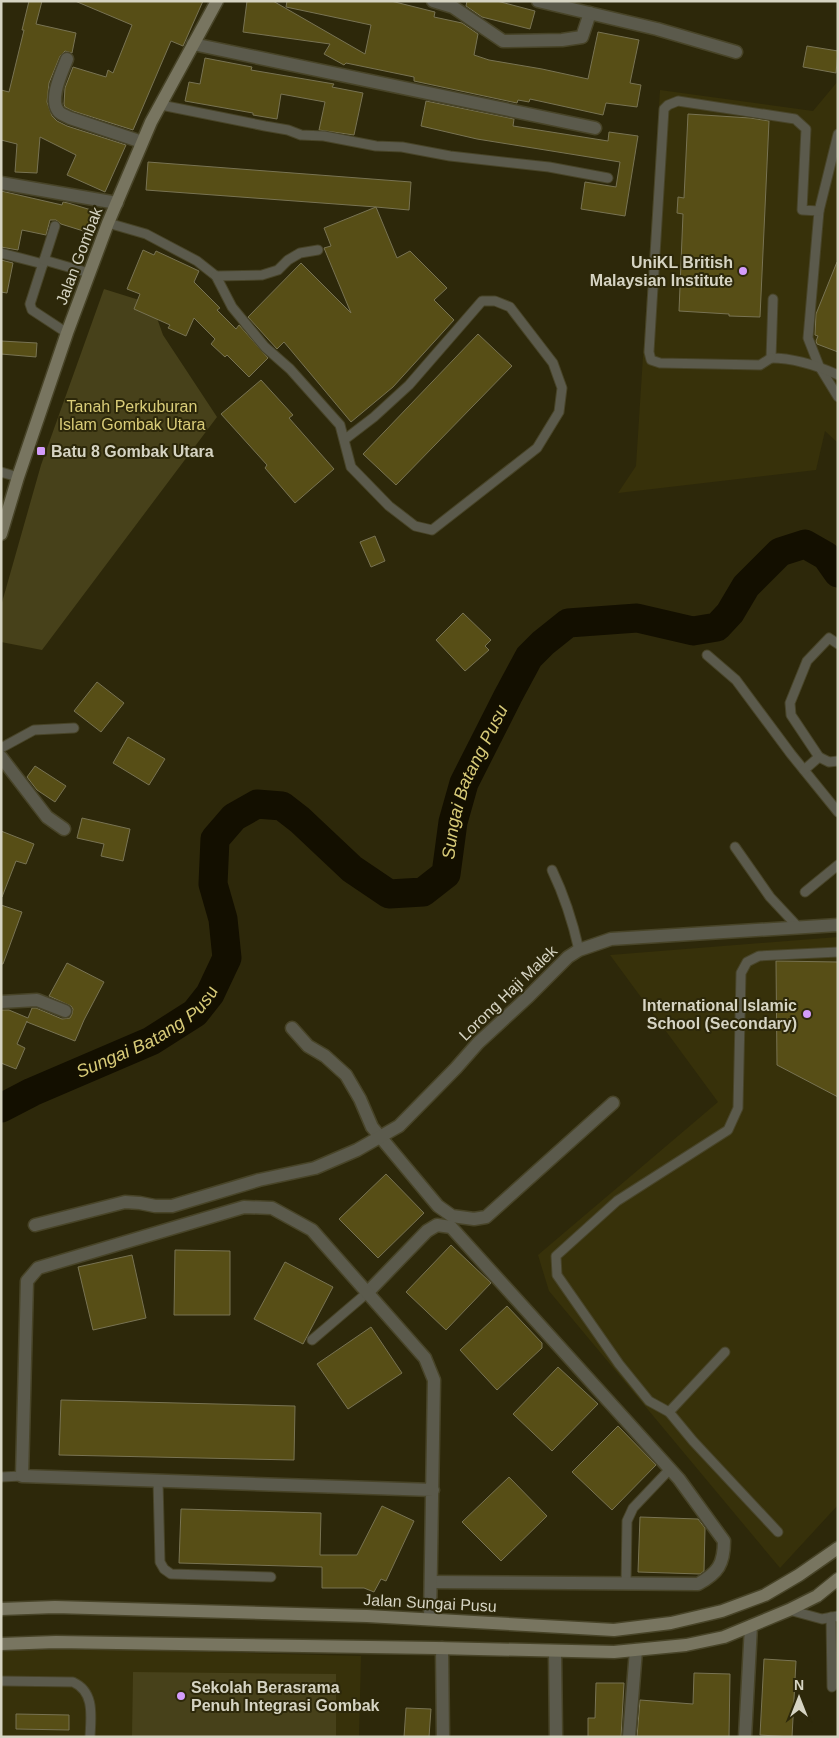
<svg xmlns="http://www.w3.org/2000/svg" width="839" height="1738" viewBox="0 0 839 1738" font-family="Arial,sans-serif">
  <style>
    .built { fill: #37310a }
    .green { fill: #47411a }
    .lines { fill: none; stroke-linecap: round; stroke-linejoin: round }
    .river { stroke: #130f00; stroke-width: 29 }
    .building { fill: #574e16; stroke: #787353 }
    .service-casing { stroke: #484428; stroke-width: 11 }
    .minor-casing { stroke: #484428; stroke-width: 15 }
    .secondary-casing { stroke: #484428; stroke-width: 15 }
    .service { stroke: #5b5a4c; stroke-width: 9 }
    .minor { stroke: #5b5a4c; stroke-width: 12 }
    .secondary { stroke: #787560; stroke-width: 12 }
    .poi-dot { fill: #d49cfb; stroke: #2d280a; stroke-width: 2 }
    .labels { text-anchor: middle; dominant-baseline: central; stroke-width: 4; stroke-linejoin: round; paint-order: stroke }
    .street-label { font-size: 16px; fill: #d6d4c3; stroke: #2d280a }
    .poi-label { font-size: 16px; font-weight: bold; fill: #d6d4c3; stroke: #2d280a; text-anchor: end }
    .park-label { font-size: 16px; fill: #dacd79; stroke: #2d280a }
    .water-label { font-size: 18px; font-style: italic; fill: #d8cb78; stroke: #2d280a }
  </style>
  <rect width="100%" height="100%" fill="#2d280a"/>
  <g class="built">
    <path d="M838,81V443L825,431L816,470L618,493L636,466L660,90L813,111Z"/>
    <path d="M838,937V1505L780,1568L549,1291L538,1255L718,1102L610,955Z"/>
    <path d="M26,1647L361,1656L359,1737H1V1652Z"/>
  </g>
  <g class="green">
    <path d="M104,289L152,304L163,335L217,417L42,650L1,642V606L41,465Z"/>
    <path d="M133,1672L336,1674V1737H132Z"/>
  </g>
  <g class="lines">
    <path class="river" id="s1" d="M1,1108L32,1092L151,1041L195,1013L210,994L227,958L223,919L213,884L215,839L234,817L257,804L282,806L300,820L352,869L389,894L423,892L446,874L453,822L464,783L508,696L529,657L543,643L568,623L637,618L693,631L717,627L730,613L746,586L780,552L805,544L826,556L838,573"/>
  </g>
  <g class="building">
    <path d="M29,1H42L36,24L76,33L72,53L65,51L60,56L49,83L47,102L52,116L57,121L67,126L126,145L105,192L67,175L76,155L40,137L37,173L15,172L17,144L1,140V90L9,92L24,30H22Z"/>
    <path d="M75,1H203L183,46L171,41L133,130L73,111L65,107L64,104L65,88L73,67L106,77L108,70L113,73L132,25Z"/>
    <path d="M247,1H273L365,54L371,25L286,7L287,1H391L435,12L434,17L462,23L478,34L474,55L489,60L542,69L588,79L598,32L639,40L630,83L641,85L637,107L606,103L603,115L530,99L529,102L518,100L517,103L414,81V77L346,63L344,65L324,54L330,44L243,32Z"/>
    <path d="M467,1H497L535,11L530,29L482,17L466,6Z"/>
    <path d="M807,46L838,51L836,73L803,67Z"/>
    <path d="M205,58L252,67L251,70L334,84L332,87L363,93L354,135L319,130L325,102L281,94L277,119L253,115V113L185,101L189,82L200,84Z"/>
    <path d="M426,101L514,119L513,126L608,141L609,132L638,136L625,216L581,209L585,182L616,187L620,162L477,139L421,126Z"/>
    <path d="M688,114L750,118L769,121L760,317L729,316V314L679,311L683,214L677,213L678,197L684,198Z"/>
    <path d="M148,162L411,182L409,210L376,207L397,258L410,251L447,288L434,300L454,320L393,387L351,422L284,342L277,349L248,317L301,263L351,313L324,248L331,246L324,228L376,207L146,190Z"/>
    <path d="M1,191L62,205L63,202L68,203L98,212V218L93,234L61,224L56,220H50L46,235L22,230L18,250L1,247Z"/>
    <path d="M143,250L154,255L156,251L199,271L194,282L220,308L217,310L236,329L239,325L268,358L249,377L227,355L225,357L211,344L215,339L194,318L186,336L168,328L170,325L134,309L140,294L127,289Z"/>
    <path d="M1,260L13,263L7,293L1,292Z"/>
    <path d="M837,262H838V352L817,344L816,341L818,336L815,335L816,314Z"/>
    <path d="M478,334L512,366L396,485L363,454Z"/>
    <path d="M1,341L37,343L36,357L1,354Z"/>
    <path d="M261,380L293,415L289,418L334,469L295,503L265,468L267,465L221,414Z"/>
    <path d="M375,536L385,561L371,567L360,542Z"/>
    <path d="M463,613L491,640L485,646L489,650L465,671L436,640Z"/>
    <path d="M97,682L124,703L101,732L74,711Z"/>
    <path d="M128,737L165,759L149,785L113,763Z"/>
    <path d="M35,766L66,786L55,802L37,790L27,777Z"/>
    <path d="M82,818L130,829L123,861L101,856L104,844L77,838Z"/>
    <path d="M1,831L34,844L26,864L16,861L2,897Z"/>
    <path d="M1,905L22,912L3,964H1Z"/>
    <path d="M776,961L838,962V1097L777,1065Z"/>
    <path d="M67,963L104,982L84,1020L75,1041L27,1022V1021L17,1044L25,1048L16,1069L1,1063V1010H9L28,1018L32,1008H36L62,1019L70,1018L72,1014L73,1009L71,1006L49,996Z"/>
    <path d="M386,1174L424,1213L378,1258L339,1219Z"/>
    <path d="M451,1245L491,1283L446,1330L406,1292Z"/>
    <path d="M175,1250L230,1251V1315H174Z"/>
    <path d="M132,1255L146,1318L93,1330L78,1267Z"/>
    <path d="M285,1262L333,1287L303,1344L254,1319Z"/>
    <path d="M507,1306L542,1343V1348L497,1390L460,1350Z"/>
    <path d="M371,1327L402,1373L348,1409L317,1364Z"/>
    <path d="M558,1367L598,1404L552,1451L513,1414Z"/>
    <path d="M61,1400L295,1406L294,1460L59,1455Z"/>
    <path d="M618,1426L656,1465L612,1510L572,1472Z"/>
    <path d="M509,1477L547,1516L501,1561L462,1522Z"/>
    <path d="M382,1506L414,1521L386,1581L381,1579L374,1592L364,1588H322V1567L179,1563L181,1509L321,1513L320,1555H357Z"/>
    <path d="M640,1517L698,1519L705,1528L704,1571L700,1574L638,1572Z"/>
    <path d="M764,1659L796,1661L792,1737L760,1735Z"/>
    <path d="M694,1673L730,1674L729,1737H637L640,1700L693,1704Z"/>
    <path d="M596,1683H624L621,1737H588V1718H595Z"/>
    <path d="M406,1708L431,1709L429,1737H404Z"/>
    <path d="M16,1714L69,1715V1730L16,1729Z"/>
  </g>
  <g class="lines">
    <defs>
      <g id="service">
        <path d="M161,105L265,126L288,130L301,135L324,136L376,146L402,147L450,156L549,167L608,178"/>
        <path d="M838,134L819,211L808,338L819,366L838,397"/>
        <path d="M108,223L146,234L197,261L216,276L232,307L265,347L290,369L340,425L351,467L389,506L415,526L432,530L537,448L559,412L562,388L553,363L510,307L495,301H482L409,385L374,417L344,440"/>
        <path d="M55,226L30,304L32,310L67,333"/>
        <path d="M1,253L43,264"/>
        <path d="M44,260L89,273"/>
        <path d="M216,276L262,275L278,270L288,260L300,253L318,250"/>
        <path d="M773,299L771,358C795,358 816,365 838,375"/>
        <path d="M771,358L760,365L660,363L651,360L649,352L664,109L668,105L678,101L795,119L806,129L802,210L819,211"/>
        <path d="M1,472L18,477"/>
        <path d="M707,655L736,680L791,754L838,812"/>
        <path d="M1,748L34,730L74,728"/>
        <path d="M819,757L791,715L790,703L807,661L829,638L838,644"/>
        <path d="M804,770L819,757L829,762L838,761"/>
        <path d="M735,847L770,897L798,927"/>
        <path d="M552,870C564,895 573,923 579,950"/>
        <path d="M805,892L838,865"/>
        <path d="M312,1340L367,1293"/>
        <path d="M669,1412L725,1352"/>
        <path d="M1,1477L22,1476"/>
        <path d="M158,1481L160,1562L164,1569L171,1574L271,1577"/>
        <path d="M778,1532L693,1441L669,1412L649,1401L619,1364L557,1275L556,1256L617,1201L728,1130L738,1108L741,973L747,962L759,956L838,952"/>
        <path d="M626,1584L627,1521L633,1508L670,1469"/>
        <path d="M789,1610L822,1619L838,1616"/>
        <path d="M831,1617L832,1687"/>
        <path d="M1,1681L73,1682C95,1692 91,1716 90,1737"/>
      </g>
      <g id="minor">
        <path d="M433,1L453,7L503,41L562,40L582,37L590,13"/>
        <path d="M538,1L657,29L736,52"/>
        <path d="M193,44L595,128"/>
        <path d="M67,59C62,72 48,100 59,112C62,115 67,116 70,118L142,142"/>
        <path d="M1,183L117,203"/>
        <path d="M1,757L47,817L64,829"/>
        <path d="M1,1002L37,1000L65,1011"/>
        <path d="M292,1028L308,1046L325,1056L346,1075L360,1099L372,1127L438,1206L452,1216L474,1219L486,1217L613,1103"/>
        <path d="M35,1225L125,1202L140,1203L155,1206H172L259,1180L315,1168L357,1150L399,1126L456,1068L478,1043L529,996L568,957L579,950L611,939L838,925"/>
        <path d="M367,1293L427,1231L437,1225L451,1227L679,1479L724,1541C724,1564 718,1573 698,1584L431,1582"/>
        <path d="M430,1619L434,1380L425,1358L312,1230L272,1208L244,1207L38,1268L27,1281L22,1476L433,1490"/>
        <path d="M442,1648L443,1737"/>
        <path d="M555,1652L556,1737"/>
        <path d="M629,1737L636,1650"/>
        <path d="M745,1737L751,1626"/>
      </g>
      <g id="secondary">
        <path d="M1,534L18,477L67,333L108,223L151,122L217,1"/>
        <path d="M1,1609L55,1607L367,1616L614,1630L671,1623L722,1611L765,1595L799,1575L838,1548"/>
        <path d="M1,1644L56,1642L436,1648L614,1652L686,1645L724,1637L789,1610L817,1596L838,1579"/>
      </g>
    </defs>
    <use href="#service" class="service-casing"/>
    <use href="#minor" class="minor-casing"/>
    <use href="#secondary" class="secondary-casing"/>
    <use href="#service" class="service"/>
    <use href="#minor" class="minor"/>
    <use href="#secondary" class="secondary"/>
  </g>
  <g class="poi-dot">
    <circle cx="743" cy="271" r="5"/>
    <rect x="36" y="446" width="10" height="10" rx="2.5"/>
    <circle cx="807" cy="1014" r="5"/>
    <circle cx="181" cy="1696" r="5"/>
  </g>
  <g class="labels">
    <g class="street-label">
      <text transform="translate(79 256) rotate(-69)">Jalan Gombak</text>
      <text transform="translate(508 993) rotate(-44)">Lorong Haji Malek</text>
      <text transform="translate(430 1603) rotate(3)">Jalan Sungai Pusu</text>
    </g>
    <g class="poi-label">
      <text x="733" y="262">UniKL British<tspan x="733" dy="18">Malaysian Institute</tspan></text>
      <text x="51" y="451" text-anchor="start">Batu 8 Gombak Utara</text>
      <text x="797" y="1005">International Islamic<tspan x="797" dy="18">School (Secondary)</tspan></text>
      <text x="191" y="1687" text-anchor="start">Sekolah Berasrama<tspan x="191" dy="18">Penuh Integrasi Gombak</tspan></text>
    </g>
    <g class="park-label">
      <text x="132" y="406">Tanah Perkuburan<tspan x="132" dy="18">Islam Gombak Utara</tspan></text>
    </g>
    <g class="water-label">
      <text stroke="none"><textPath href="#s1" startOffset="781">Sungai Batang Pusu</textPath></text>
      <text stroke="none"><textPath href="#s1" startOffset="166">Sungai Batang Pusu</textPath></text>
    </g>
  </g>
  <rect width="839" height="1738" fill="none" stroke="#d6d4c3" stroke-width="5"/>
  <g transform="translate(799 1698)" stroke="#2d280a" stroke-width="4" paint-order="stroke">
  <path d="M0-4L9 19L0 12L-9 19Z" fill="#d6d4c3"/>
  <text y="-8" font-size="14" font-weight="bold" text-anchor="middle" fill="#d6d4c3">N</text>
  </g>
</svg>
